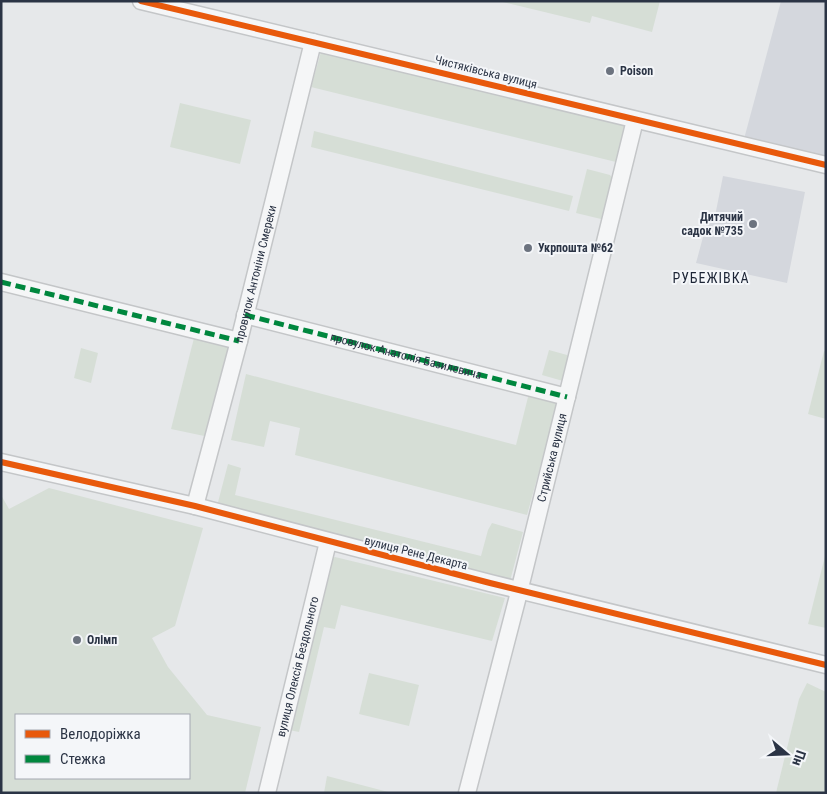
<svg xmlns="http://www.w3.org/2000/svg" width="827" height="794" viewBox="0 0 827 794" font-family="'Roboto Condensed',sans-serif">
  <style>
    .built { fill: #d4d7dd }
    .green { fill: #d6ded6; fill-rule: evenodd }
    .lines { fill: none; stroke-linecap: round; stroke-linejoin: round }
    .street-casing { stroke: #c4c6c8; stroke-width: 19 }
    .street { stroke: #f5f6f7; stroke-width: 16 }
    .quiet { stroke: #00873e; stroke-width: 5; stroke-dasharray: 10 5; stroke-linecap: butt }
    .cycleway-casing { stroke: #f4f6f9; stroke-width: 9 }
    .cycleway { stroke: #e8590c; stroke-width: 6 }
    .poi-dot { fill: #6c737f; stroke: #f4f6f9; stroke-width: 2 }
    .labels { text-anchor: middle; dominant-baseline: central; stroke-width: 4; stroke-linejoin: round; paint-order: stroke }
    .poi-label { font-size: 12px; font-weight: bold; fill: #2b3445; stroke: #f4f6f9; text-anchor: start }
    .street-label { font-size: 12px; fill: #2b3445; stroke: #f4f6f9 }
    .neighbourhood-label { font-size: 14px; letter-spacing: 1px; fill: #1d2536; stroke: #f4f6f9 }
  </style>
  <rect width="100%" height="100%" fill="#e6e8ea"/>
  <g class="built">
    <path d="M781,1H826V160L744,139Z"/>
    <path d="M723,176L805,192L787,283L696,263L709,215L715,216Z"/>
  </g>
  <g class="green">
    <path d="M499,1H660L652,32L592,16L590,23Z"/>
    <path d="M321,52L623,124L625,126L616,162L311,87Z"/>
    <path d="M180,103L251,120L240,164L170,147Z"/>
    <path d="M314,131L573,196L569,211L311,147Z"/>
    <path d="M587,169L610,175L614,181L607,215L601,219L576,213Z"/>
    <path d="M195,334L233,344L209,437L171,429Z"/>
    <path d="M81,348L98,353L91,383L74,378Z"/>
    <path d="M549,350L567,355L569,358L563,381L542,375Z"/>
    <path d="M824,351L826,352V419L808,414Z"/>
    <path d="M246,374L516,445L529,393L554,399L557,406L527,515L295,455L300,428L270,421L264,447L231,440Z"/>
    <path d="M228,464L241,468L235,495L481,556L488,530L492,523L523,532L510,581L217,506Z"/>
    <path d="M49,488L203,528L175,626L152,638L168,667L207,715L261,727L245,793H1V495L9,509ZM16,715H189V778H16Z"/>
    <path d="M826,552V628L808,624Z"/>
    <path d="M335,557L505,598L492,641L341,605L335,629L324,627L299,732L289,730L330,559Z"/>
    <path d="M369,673L419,685L409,726L359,714Z"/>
    <path d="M807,683L826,692V793H776L799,699Z"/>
    <path d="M327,776L392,793H324Z"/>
  </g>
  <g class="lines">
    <defs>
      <g id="street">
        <path d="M141,1L826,165"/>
        <path d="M1,282L239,341"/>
        <path id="s1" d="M245,315L567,397"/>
        <path d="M1,462L195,506L490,583L826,665"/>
        <path id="s2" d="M195,506L239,341L313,42"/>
        <path id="s3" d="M267,793L328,542"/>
        <path id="s4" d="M467,793L517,600L635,120"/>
      </g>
    </defs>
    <use href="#street" class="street-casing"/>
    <use href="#street" class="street"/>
    <g class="quiet">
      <path d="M1,282L239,341"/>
      <path d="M245,315L567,397"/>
    </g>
    <defs>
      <g id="cycleway">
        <path d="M141,1L826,165"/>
        <path d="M1,462L195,506L490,583L826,665"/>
      </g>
    </defs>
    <use href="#cycleway" class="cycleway-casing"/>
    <use href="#cycleway" class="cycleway"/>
  </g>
  <g class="poi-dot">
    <circle cx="610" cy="71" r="5"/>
    <circle cx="753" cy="224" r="5"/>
    <circle cx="528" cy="248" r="5"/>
    <circle cx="77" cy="640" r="5"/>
  </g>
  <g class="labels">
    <g class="poi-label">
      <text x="620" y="71">Poison</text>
      <text x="743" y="217" text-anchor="end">Дитячий<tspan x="743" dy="14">садок №735</tspan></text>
      <text x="538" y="248">Укрпошта №62</text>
      <text x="87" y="640">Олімп</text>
    </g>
    <g class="street-label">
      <text transform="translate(486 72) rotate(14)">Чистяківська вулиця</text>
      <text stroke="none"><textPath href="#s2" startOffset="240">провулок Антоніни Смереки</textPath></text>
      <text stroke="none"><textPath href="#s1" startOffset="166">провулок Анатолія Базилевича</textPath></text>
      <text stroke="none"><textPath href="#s4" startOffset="346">Стрийська вулиця</textPath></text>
      <text transform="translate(416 553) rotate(14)">вулиця Рене Декарта</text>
      <text stroke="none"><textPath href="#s3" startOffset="130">вулиця Олексія Бездольного</textPath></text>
    </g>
    <g class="neighbourhood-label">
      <text x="711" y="278">РУБЕЖІВКА</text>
    </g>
  </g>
  <rect width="827" height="794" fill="none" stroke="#2b3445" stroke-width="5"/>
  <rect x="15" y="714" width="175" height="65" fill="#f4f6f9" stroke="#a4a8b1"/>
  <rect x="25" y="730" width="25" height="8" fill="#e8590c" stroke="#a4a8b1"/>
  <text x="60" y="739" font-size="15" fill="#2b3445">Велодоріжка</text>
  <rect x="25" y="755" width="25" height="8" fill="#00873e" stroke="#a4a8b1"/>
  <text x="60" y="764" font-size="15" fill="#2b3445">Стежка</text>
  <g transform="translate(787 754) rotate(109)" stroke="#f4f6f9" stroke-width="4" paint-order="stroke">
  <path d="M0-4L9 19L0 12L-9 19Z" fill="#2b3445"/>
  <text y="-8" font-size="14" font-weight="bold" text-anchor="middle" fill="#2b3445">Пн</text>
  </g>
</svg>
